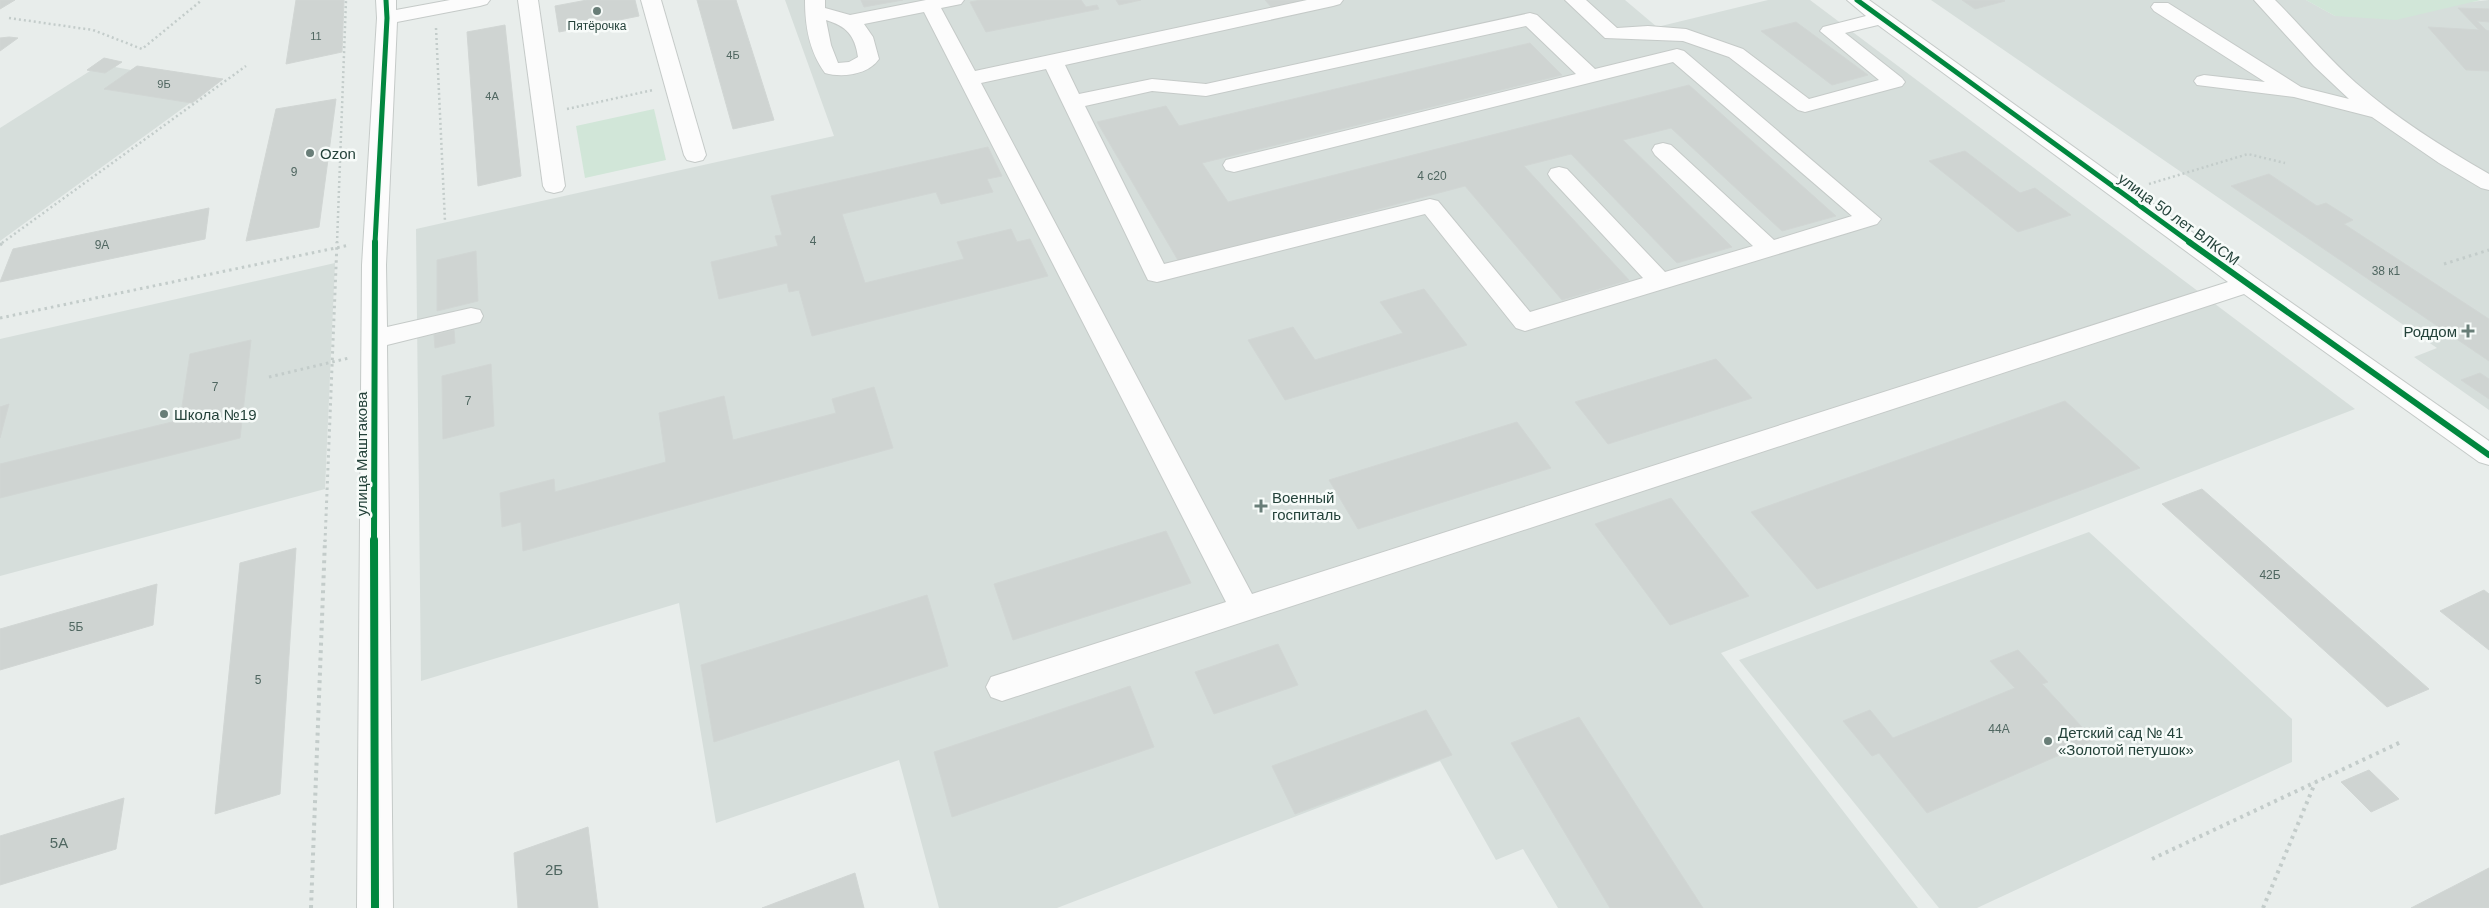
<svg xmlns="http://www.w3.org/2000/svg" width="2489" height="908" viewBox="0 0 2489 908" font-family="Helvetica,sans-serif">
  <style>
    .built { fill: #d6dedb }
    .green { fill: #d1e6d8 }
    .building { fill: #cfd4d2; stroke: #d1d6d4 }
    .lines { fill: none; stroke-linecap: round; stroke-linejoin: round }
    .minor-casing { stroke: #c5cac8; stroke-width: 2 }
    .path-far2 { stroke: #c3ccca; stroke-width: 2.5; stroke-dasharray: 2 3; stroke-linecap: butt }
    .path-far1 { stroke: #c3ccca; stroke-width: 3; stroke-dasharray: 2.5 4; stroke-linecap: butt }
    .path { stroke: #c3ccca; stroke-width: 4; stroke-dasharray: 3 4.5; stroke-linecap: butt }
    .minor { fill: #fcfcfc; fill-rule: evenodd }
    .cycleway-far2-casing { stroke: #f7fbf9; stroke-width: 8 }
    .cycleway-far1-casing { stroke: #f7fbf9; stroke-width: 9 }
    .cycleway-casing { stroke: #f7fbf9; stroke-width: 11 }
    .cycleway-far2 { stroke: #00873e; stroke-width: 5 }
    .cycleway-far1 { stroke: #00873e; stroke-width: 6 }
    .cycleway { stroke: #00873e; stroke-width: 8 }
    .poi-dot { fill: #697e78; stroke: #f7fbf9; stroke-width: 2 }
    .labels { text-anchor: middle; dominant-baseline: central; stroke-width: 5; stroke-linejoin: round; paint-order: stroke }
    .far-number-label { font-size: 11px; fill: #506761 }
    .far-poi-label { font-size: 12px; fill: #24423a; stroke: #f7fbf9 }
    .number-label { font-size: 12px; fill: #506761 }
    .poi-label { font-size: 15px; fill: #24423a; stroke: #f7fbf9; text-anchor: start }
    .street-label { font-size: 15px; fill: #24423a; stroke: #f7fbf9 }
    .near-number-label { font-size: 15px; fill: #506761 }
  </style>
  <rect width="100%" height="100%" fill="#e8edeb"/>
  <g class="built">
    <path d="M785,0H1625L1657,27L1768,0H1810L2355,409L1721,653L1918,908H1558L1523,849L1496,860L1440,761L1057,908H939L899,760L716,823L679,603L421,681L416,229L834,136Z"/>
    <path d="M1931,0H2306L2335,16L2489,0V410L2414,357L2437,348Z"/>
    <path d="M104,58L122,62L115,67L131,70L137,66L223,79L0,241V128L90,71L87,70Z"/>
    <path d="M335,263L325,489L0,576V339Z"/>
    <path d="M2089,532L2292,719V762L1977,908H1939L1739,660Z"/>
  </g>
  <g class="green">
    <path d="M2306,0H2481L2396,20L2335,16Z"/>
    <path d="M654,109L666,160L585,178L576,126Z"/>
  </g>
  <g class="building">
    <path d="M0,0H15L0,9Z"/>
    <path d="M296,0H344L342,52L286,64Z"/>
    <path d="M587,0H635L639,16L559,32L555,6Z"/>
    <path d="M697,0H736L774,120L733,129Z"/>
    <path d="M861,0H903L864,7Z"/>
    <path d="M981,0H1081L1086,7L1097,5L1099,9L986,32L970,2Z"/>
    <path d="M1116,0H1141L1119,5Z"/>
    <path d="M1265,0H1306L1272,8Z"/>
    <path d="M1962,0H2003L2005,1L1975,9Z"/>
    <path d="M2458,8L2489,9V22L2477,21L2486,30L2489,31V71L2466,70L2428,27L2479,30Z"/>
    <path d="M1796,22L1868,75L1832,85L1761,31Z"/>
    <path d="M505,25L521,176L478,186L467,32Z"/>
    <path d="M0,38L9,37L18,38L0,51Z"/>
    <path d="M1530,43L1562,75L1202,163L1228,202L1689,85L1836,216L1782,231L1671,128L1623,140L1732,247L1677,263L1571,154L1524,166L1629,280L1562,300L1465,186L1179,262L1097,122L1166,106L1179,126Z"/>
    <path d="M104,58L122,62L105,73L87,70Z"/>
    <path d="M137,66L223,79L192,103L104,89Z"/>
    <path d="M336,99L319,227L246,241L276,109Z"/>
    <path d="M988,147L1002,176L987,179L993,192L941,204L936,192L842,214L865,283L964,259L957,242L1011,229L1017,242L1030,239L1048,276L812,336L799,290L789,292L787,283L719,299L711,262L778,246L775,236L782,235L771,196Z"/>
    <path d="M1965,151L2020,193L2035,188L2071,215L2018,232L1929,161Z"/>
    <path d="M2269,174L2317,206L2326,203L2353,220L2344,224L2489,319V361L2231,186Z"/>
    <path d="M209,208L205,239L0,282L13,249Z"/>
    <path d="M476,251L478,301L437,311V260Z"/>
    <path d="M1424,289L1467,345L1285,400L1248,340L1293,327L1315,360L1403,333L1380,302Z"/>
    <path d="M454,330L455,343L435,348L434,335Z"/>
    <path d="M251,340L240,438L0,498V464L180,420L190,354Z"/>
    <path d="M1716,359L1752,398L1608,444L1575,402Z"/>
    <path d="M491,364L494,426L443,439L442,376Z"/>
    <path d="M2480,373L2489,379V399L2461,380Z"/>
    <path d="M874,387L893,448L523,551L521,522L502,527L500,493L554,479L555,492L666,462L659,413L724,396L733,440L836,413L832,399Z"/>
    <path d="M2065,401L2140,468L1817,589L1751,512Z"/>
    <path d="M9,404L0,438V407Z"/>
    <path d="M1517,422L1551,468L1358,529L1329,480Z"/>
    <path d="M2202,489L2429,689L2387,707L2162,504Z"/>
    <path d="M1671,498L1749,596L1670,625L1595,524Z"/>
    <path d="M1166,531L1191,583L1013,640L994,584Z"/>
    <path d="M296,548L280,794L215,814L240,563Z"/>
    <path d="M157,584L153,625L0,670V629Z"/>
    <path d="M2484,590L2489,594V650L2440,611Z"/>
    <path d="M927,595L948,666L714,742L701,665Z"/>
    <path d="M1278,644L1298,685L1214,714L1195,672Z"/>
    <path d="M2018,650L2048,682L2042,684L2094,740L1927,813L1879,753L1872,756L1843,721L1870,710L1893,738L2015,688L1990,661Z"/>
    <path d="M1130,686L1154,747L952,817L934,752Z"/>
    <path d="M1426,710L1452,755L1295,814L1272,766Z"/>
    <path d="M1579,717L1703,908H1610L1511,743Z"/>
    <path d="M2369,770L2399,799L2371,812L2341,782Z"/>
    <path d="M124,798L116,849L0,885V836Z"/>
    <path d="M588,827L598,908H518L514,853Z"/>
    <path d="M2489,868V908H2411Z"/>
    <path d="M855,873L864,908H762L783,900Z"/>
  </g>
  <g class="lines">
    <defs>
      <g id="minor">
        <path d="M376,0H396V10L450,0H490L487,4L480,6L397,22L386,265L387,327L471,308L480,310L483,316L480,322L387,345L393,908H357L362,265L377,18Z"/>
        <path d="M518,0H538L565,186L562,191L554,193L546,191L543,186Z"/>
        <path d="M641,0H661L706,155L703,160L695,162L687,160L684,155Z"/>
        <path d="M805,0H825V8L850,15L926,0H964L961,4L941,8L975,71L1307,0H1343L1340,4L1333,6L1065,65L1079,94L1152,79L1206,84L1530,13L1537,15L1595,69L1677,49L1684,51L1881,219L1877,224L1525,331L1516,328L1425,214L1157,282L1148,280L1145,274L1046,69L981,83L1252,594L2228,282L1878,25L1845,33L1902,78L1905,82L1902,86L1805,112L1798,110L1729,57L1683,41L1605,38L1565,0H1586L1617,28L1648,26L1686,29L1743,49L1809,99L1879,80L1820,31L1823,27L1866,16L1847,0H1869L2256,278L2489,441V465L2479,462L2244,294L1002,701L991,697L986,687L991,677L1226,602L924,12L864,24L873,37L879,59C868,75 842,78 825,73C809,51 805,26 805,0ZM826,20C846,26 855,35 858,57L849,62L838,63L831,45ZM1526,26L1576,74L1226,160L1223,165L1226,170L1234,172L1673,62L1852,216L1774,240L1671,145L1663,143L1655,145L1652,150L1655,155L1753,246L1665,272L1567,169L1559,167L1551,169L1548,174L1551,179L1643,278L1530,312L1438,201L1430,199L1164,264L1085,106L1152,91L1206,96Z"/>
        <path d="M2254,0H2275C2302,27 2327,57 2356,83C2396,118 2442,147 2489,174V190L2481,188L2439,163L2372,117L2294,97L2197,85L2194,81L2197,77L2204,75L2265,82L2154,11L2151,7L2154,3H2168L2301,87L2349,99L2314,66Z"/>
      </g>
    </defs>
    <use href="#minor" class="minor-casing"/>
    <g class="path-far2">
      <path d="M9,18L93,30L142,49L202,0"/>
      <path d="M436,28L445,222"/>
      <path d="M567,109L653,90"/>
      <path d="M2149,184L2248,154L2285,163"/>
      <path d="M2,243L246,66"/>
      <path d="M337,243L346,0"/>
    </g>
    <g class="path-far1">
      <path d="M0,245L4,242"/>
      <path d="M2444,264L2489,250"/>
      <path d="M0,318L350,245"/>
      <path d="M269,377L349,358"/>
      <path d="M325,542L337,242"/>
    </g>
    <g class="path">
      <path d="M2152,859L2401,742"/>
      <path d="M311,908L325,540"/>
      <path d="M2263,908L2315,783"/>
    </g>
    <use href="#minor" class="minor"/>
    <defs>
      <g id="cycleway-far2">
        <path d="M1857,0L2191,243"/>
        <path d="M375,243L387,18L386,0"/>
      </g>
      <g id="cycleway-far1">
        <path d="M2189,242L2489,455"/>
        <path d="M374,542L375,242"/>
      </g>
      <path id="cycleway" d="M374,540L375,908"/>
    </defs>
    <use href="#cycleway-far2" class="cycleway-far2-casing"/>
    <use href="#cycleway-far1" class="cycleway-far1-casing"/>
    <use href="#cycleway" class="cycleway-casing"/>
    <use href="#cycleway-far2" class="cycleway-far2"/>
    <use href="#cycleway-far1" class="cycleway-far1"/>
    <use href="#cycleway" class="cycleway"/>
  </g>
  <g class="poi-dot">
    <circle cx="597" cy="11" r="5"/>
    <circle cx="310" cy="153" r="5"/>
    <path d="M2465.5 323.5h5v5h5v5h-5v5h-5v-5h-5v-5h5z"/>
    <circle cx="164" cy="414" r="5"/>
    <path d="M1258.5 498.5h5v5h5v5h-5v5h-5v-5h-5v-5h5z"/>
    <circle cx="2048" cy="741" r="5"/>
  </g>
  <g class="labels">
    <g class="far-number-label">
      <text x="316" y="36">11</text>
      <text x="733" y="55">4Б</text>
      <text x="164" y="84">9Б</text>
      <text x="492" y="96">4А</text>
    </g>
    <g class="far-poi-label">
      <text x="597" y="26">Пятёрочка</text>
    </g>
    <g class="number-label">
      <text x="294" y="172">9</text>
      <text x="1432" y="176">4 с20</text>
      <text x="813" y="241">4</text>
      <text x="102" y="245">9А</text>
      <text x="2386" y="271">38 к1</text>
      <text x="215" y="387">7</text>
      <text x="468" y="401">7</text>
      <text x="2270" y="575">42Б</text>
      <text x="76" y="627">5Б</text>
      <text x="258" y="680">5</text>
      <text x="1999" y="729">44А</text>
    </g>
    <g class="poi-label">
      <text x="320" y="153">Ozon</text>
      <text x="2457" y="331" text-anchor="end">Роддом</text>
      <text x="174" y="414">Школа №19</text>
      <text x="1272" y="497">Военный<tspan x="1272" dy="17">госпиталь</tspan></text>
      <text x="2058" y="732">Детский сад № 41<tspan x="2058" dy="17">«Золотой петушок»</tspan></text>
    </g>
    <g class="street-label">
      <text transform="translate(2179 219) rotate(36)">улица 50 лет ВЛКСМ</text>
      <text transform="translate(361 454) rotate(-90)">улица Маштакова</text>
    </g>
    <g class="near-number-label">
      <text x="59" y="842">5А</text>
      <text x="554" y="869">2Б</text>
    </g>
  </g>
</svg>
